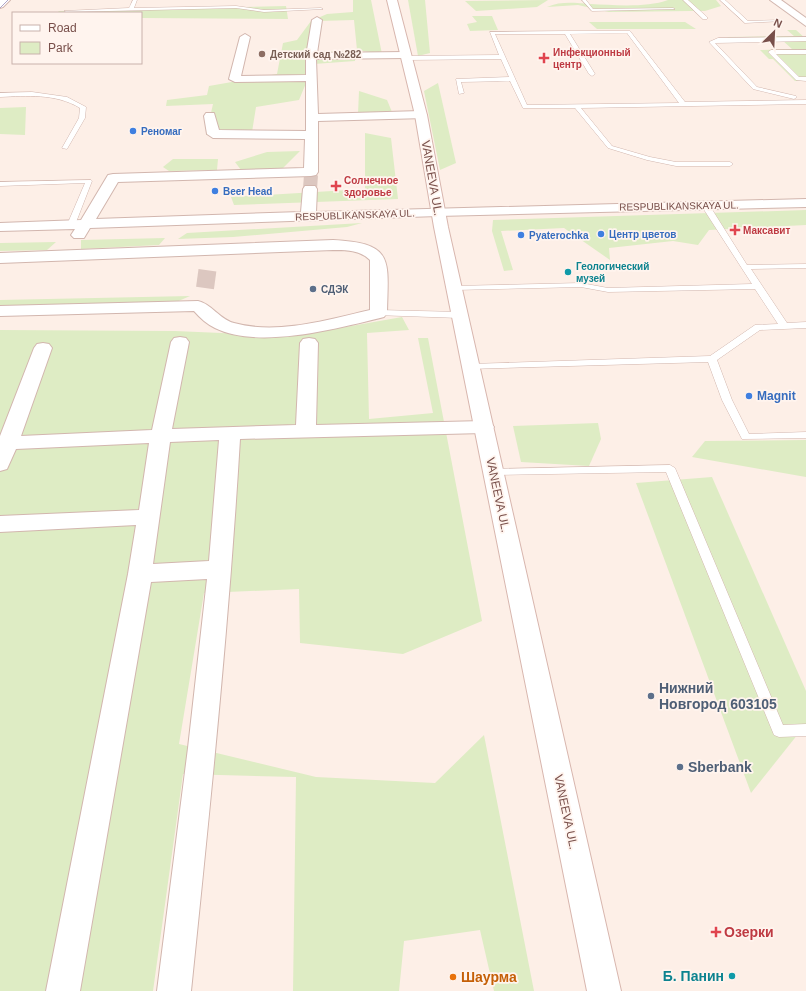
<svg xmlns="http://www.w3.org/2000/svg" width="806" height="991" viewBox="0 0 806 991" font-family="Arial,sans-serif">
  <style>
    .green { fill: #deecc4 }
    .lines { fill: none; stroke-linecap: round; stroke-linejoin: round }
    .minor-tunnel-far1 { stroke: #dcc7c0; stroke-width: 14; stroke-dasharray: 14 7; stroke-linecap: butt }
    .minor-tunnel { stroke: #dcc7c0; stroke-width: 18; stroke-dasharray: 18 9; stroke-linecap: butt }
    .service-casing { stroke: #d2b6ae; stroke-width: 1 }
    .minor-casing { stroke: #d2b6ae; stroke-width: 2 }
    .tertiary-casing { stroke: #d2b6ae; stroke-width: 2 }
    .secondary-casing { stroke: #d8b6ae; stroke-width: 2 }
    .service { fill: #fff; fill-rule: evenodd }
    .minor { fill: #fff; fill-rule: evenodd }
    .tertiary { fill: #fff; fill-rule: evenodd }
    .secondary { fill: #fff; fill-rule: evenodd }
    .tram { stroke: #aea4c8; stroke-width: 1 }
    .education-dot { fill: #8d6e63; stroke: #fff4ee; stroke-width: 1.5 }
    .health-dot { fill: #e0444e; stroke: #fff4ee; stroke-width: 1.5 }
    .shop-dot { fill: #3f7fe0; stroke: #fff4ee; stroke-width: 1.5 }
    .culture-dot { fill: #0f9aa8; stroke: #fff4ee; stroke-width: 1.5 }
    .service-dot { fill: #5c6f8a; stroke: #fff4ee; stroke-width: 1.5 }
    .food-dot { fill: #e8710a; stroke: #fff4ee; stroke-width: 1.5 }
    .labels { text-anchor: middle; dominant-baseline: central; stroke-width: 3.5; stroke-linejoin: round; paint-order: stroke }
    .far-health-label { font-size: 10px; font-weight: bold; fill: #be3a42; stroke: #fff4ee; text-anchor: start }
    .far-education-label { font-size: 10px; font-weight: bold; fill: #785e54; stroke: #fff4ee; text-anchor: start }
    .far-shop-label { font-size: 10px; font-weight: bold; fill: #366cbe; stroke: #fff4ee; text-anchor: start }
    .far-street-label { font-size: 10px; fill: #784f4a; stroke: #fff4ee }
    .far-culture-label { font-size: 10px; font-weight: bold; fill: #0d838f; stroke: #fff4ee; text-anchor: start }
    .far-service-label { font-size: 10px; font-weight: bold; fill: #4e5e75; stroke: #fff4ee; text-anchor: start }
    .street-label { font-size: 12px; fill: #784f4a; stroke: #fff4ee }
    .shop-label { font-size: 12px; font-weight: bold; fill: #366cbe; stroke: #fff4ee; text-anchor: start }
    .near-service-label { font-size: 14px; font-weight: bold; fill: #4e5e75; stroke: #fff4ee; text-anchor: start }
    .near-health-label { font-size: 14px; font-weight: bold; fill: #be3a42; stroke: #fff4ee; text-anchor: start }
    .near-culture-label { font-size: 14px; font-weight: bold; fill: #0d838f; stroke: #fff4ee; text-anchor: end }
    .near-food-label { font-size: 14px; font-weight: bold; fill: #c56008; stroke: #fff4ee; text-anchor: start }
  </style>
  <rect width="100%" height="100%" fill="#fdefe7"/>
  <g class="green">
    <path d="M353,0H371L382,54L357,50L354,20L319,21L317,51L355,52V61L314,64L299,100L256,107L252,132L206,135L213,104L166,106L167,100L207,95L209,86L277,74L283,43L297,40L311,21L327,14L353,12Z"/>
    <path d="M408,0H425L430,53L418,56Z"/>
    <path d="M548,0L537,7L476,11L465,1Z"/>
    <path d="M668,0H716L721,6L705,11H691L609,12L578,5L547,7C561,1 575,3 590,4C613,5 646,8 668,0Z"/>
    <path d="M286,6L288,19L141,18V13H57L59,11Z"/>
    <path d="M472,16H492L498,30L470,31L467,24L477,22Z"/>
    <path d="M589,22H685L696,29H597Z"/>
    <path d="M787,30H796L806,39V81H795L773,59H769L760,50L792,49L782,40L732,41L727,37L794,36Z"/>
    <path d="M438,83L456,163L440,170L424,91Z"/>
    <path d="M359,91L387,100L392,112L358,114Z"/>
    <path d="M26,107L25,135L0,134V108Z"/>
    <path d="M365,133L391,138L398,199L234,205L231,197L365,189Z"/>
    <path d="M300,151L282,169L241,170L235,162L267,152Z"/>
    <path d="M173,159H218L217,170L169,171L163,167Z"/>
    <path d="M806,210V225L709,230L698,245L673,241L609,248L610,260L564,228L501,231L513,270L504,271L492,231L493,220Z"/>
    <path d="M362,223L347,227L233,237L178,239L187,233Z"/>
    <path d="M165,238L159,245L81,249V240Z"/>
    <path d="M56,242L47,250L0,251V243Z"/>
    <path d="M190,296L174,303L0,308V300Z"/>
    <path d="M402,317L409,330L367,333L369,419L433,413L418,338H428L482,621L403,654L300,643L299,589L204,593L179,744L316,777L435,783L484,735L534,991H494L480,930L404,941L399,991H293L296,777L183,774L153,991H0V330L175,331L295,336Z"/>
    <path d="M598,423L601,439L589,466L521,462L513,426Z"/>
    <path d="M806,440V477L692,457L705,441Z"/>
    <path d="M712,477L806,691V724L751,793L636,483Z"/>
  </g>
  <g class="lines">
    <path class="minor-tunnel-far1" d="M310,189L311,175"/>
    <path class="minor-tunnel" d="M205,288L208,266"/>
    <defs>
      <g id="service">
        <path d="M133,0H137L134,8L236,6L264,10L321,8L323,9L264,12L236,8L66,12L64,11L129,8Z"/>
        <path d="M582,0H586L593,9L673,8L675,9L592,11Z"/>
        <path d="M683,0H688L707,17V19H703Z"/>
        <path d="M720,0H725L748,21L781,20L783,21L745,23Z"/>
        <path d="M566,31H630L685,102L806,100V104L581,108L612,146L650,157L676,162H730L733,164L730,166H676L647,160L608,148L575,108H523L510,81L461,82L464,93L459,94L456,79L509,77L501,59L406,60L403,58L406,56L499,55L490,32ZM627,33L679,103L527,105L495,34H565L589,74L592,76L595,74L570,34Z"/>
        <path d="M806,37V41L715,43L757,87L796,96L797,97L794,99L753,89L709,42L718,38Z"/>
        <path d="M806,50V54H776L799,77H806V81L796,80L768,52L771,50Z"/>
        <path d="M32,92L67,97L86,107L85,118L67,149L62,148L79,118L80,108C55,93 27,96 0,97V93Z"/>
        <path d="M91,180L92,181L75,225L71,227L67,225L85,183L0,186V182Z"/>
        <path d="M702,203H708L747,265L806,264V268L751,269L787,323L806,322V328L760,330L717,360L732,400L749,434L806,432V438L742,439L722,400L708,362L468,369L466,367L471,364L710,356L755,325L778,324L755,289L608,292L581,287L454,290L450,288L454,286L581,283L608,288L752,284L701,205Z"/>
        <path d="M378,310L460,312L464,315L460,318L375,315V311Z"/>
        <path d="M670,465L675,468L783,725L806,724V736L779,737L774,735L666,472L493,475L488,472L493,469Z"/>
      </g>
      <g id="minor">
        <path d="M770,0H781L806,18V26Z"/>
        <path d="M317,17L322,20L317,53L405,52L410,55L405,58L316,59L318,114L421,111L427,115L425,118L318,121V172L316,175L311,176L118,182L96,219L301,212L303,189L305,186H315L317,189L316,212L806,199V207L438,216L90,228L84,238H74L71,235L75,229L0,231V223L81,220L108,175L113,174L304,168L305,139L213,138L207,134L204,116L206,113H214L219,130L306,131V81L235,82L229,79L240,37L245,34L250,37L241,76L306,75V56L312,20Z"/>
        <path d="M333,240C395,243 388,260 387,313L384,317C339,328 259,350 215,328C207,324 200,318 194,311L0,316V306L198,301C212,304 219,319 234,323C277,335 327,320 370,310V260C360,250 346,250 333,250L0,263V253Z"/>
        <path d="M180,337L186,338L189,342L172,429L296,425L300,343L303,339L309,338L315,339L318,343L316,425L484,421L491,423L494,427L491,431L484,433L240,439C229,624 210,807 191,991H157L188,748L207,579L151,582L80,991H46L128,574L136,525L0,532V516L139,510L149,443L16,449L7,469L0,471V436L34,348L37,344L43,343L49,344L52,348L21,436L152,430L171,342L174,338ZM219,440L209,561L153,564L170,442Z"/>
      </g>
      <path id="tertiary" d="M0,0H10L3,7L0,8Z"/>
      <path id="secondary" d="M387,0H397L427,115L448,227L621,991H587L434,227L415,115Z"/>
    </defs>
    <use href="#service" class="service-casing"/>
    <use href="#minor" class="minor-casing"/>
    <use href="#tertiary" class="tertiary-casing"/>
    <use href="#secondary" class="secondary-casing"/>
    <use href="#service" class="service"/>
    <use href="#minor" class="minor"/>
    <use href="#tertiary" class="tertiary"/>
    <use href="#secondary" class="secondary"/>
    <path class="tram" d="M0,8L8,0"/>
  </g>
  <circle class="education-dot" cx="262" cy="54" r="4"/>
  <g class="health-dot">
    <path d="M542 52h4v4h4v4h-4v4h-4v-4h-4v-4h4z"/>
    <path d="M334 180h4v4h4v4h-4v4h-4v-4h-4v-4h4z"/>
    <path d="M733 224h4v4h4v4h-4v4h-4v-4h-4v-4h4z"/>
    <path d="M714 926h4v4h4v4h-4v4h-4v-4h-4v-4h4z"/>
  </g>
  <g class="shop-dot">
    <circle cx="133" cy="131" r="4"/>
    <circle cx="215" cy="191" r="4"/>
    <circle cx="601" cy="234" r="4"/>
    <circle cx="521" cy="235" r="4"/>
    <circle cx="749" cy="396" r="4"/>
  </g>
  <g class="culture-dot">
    <circle cx="568" cy="272" r="4"/>
    <circle cx="732" cy="976" r="4"/>
  </g>
  <g class="service-dot">
    <circle cx="313" cy="289" r="4"/>
    <circle cx="651" cy="696" r="4"/>
    <circle cx="680" cy="767" r="4"/>
  </g>
  <circle class="food-dot" cx="453" cy="977" r="4"/>
  <g class="labels">
    <g class="far-health-label">
      <text x="553" y="52">Инфекционный<tspan x="553" dy="12">центр</tspan></text>
      <text x="344" y="180">Солнечное<tspan x="344" dy="12">здоровье</tspan></text>
      <text x="743" y="230">Максавит</text>
    </g>
    <g class="far-education-label">
      <text x="270" y="54">Детский сад №282</text>
    </g>
    <g class="far-shop-label">
      <text x="141" y="131">Реномаг</text>
      <text x="223" y="191">Beer Head</text>
      <text x="609" y="234">Центр цветов</text>
      <text x="529" y="235">Pyaterochka</text>
    </g>
    <g class="far-street-label">
      <text transform="translate(679 206) rotate(-1)">RESPUBLIKANSKAYA UL.</text>
      <text transform="translate(355 215) rotate(-2)">RESPUBLIKANSKAYA UL.</text>
    </g>
    <g class="far-culture-label">
      <text x="576" y="266">Геологический<tspan x="576" dy="12">музей</tspan></text>
    </g>
    <g class="far-service-label">
      <text x="321" y="289">СДЭК</text>
    </g>
    <g class="street-label">
      <text transform="translate(432 178) rotate(80)">VANEEVA UL.</text>
      <text transform="translate(498 495) rotate(78)">VANEEVA UL.</text>
      <text transform="translate(566 812) rotate(78)">VANEEVA UL.</text>
    </g>
    <g class="shop-label">
      <text x="757" y="396">Magnit</text>
    </g>
    <g class="near-service-label">
      <text x="659" y="688">Нижний<tspan x="659" dy="16">Новгород 603105</tspan></text>
      <text x="688" y="767">Sberbank</text>
    </g>
    <g class="near-health-label">
      <text x="724" y="932">Озерки</text>
    </g>
    <g class="near-culture-label">
      <text x="724" y="976">Б. Панин</text>
    </g>
    <g class="near-food-label">
      <text x="461" y="977">Шаурма</text>
    </g>
  </g>
  <rect x="12" y="12" width="130" height="52" fill="#fff4ee" stroke="#c9b2ac"/>
  <rect x="20" y="25" width="20" height="6" fill="#ffffff" stroke="#c9b2ac"/>
  <text x="48" y="32" font-size="12" fill="#784f4a">Road</text>
  <rect x="20" y="42" width="20" height="12" fill="#deecc4" stroke="#c9b2ac"/>
  <text x="48" y="52" font-size="12" fill="#784f4a">Park</text>
  <g transform="translate(774 32) rotate(24)" stroke="#fff4ee" stroke-width="3" paint-order="stroke">
  <path d="M0-3L7 15L0 10L-7 15Z" fill="#784f4a"/>
  <text y="-6" font-size="11" font-weight="bold" text-anchor="middle" fill="#784f4a">N</text>
  </g>
</svg>
